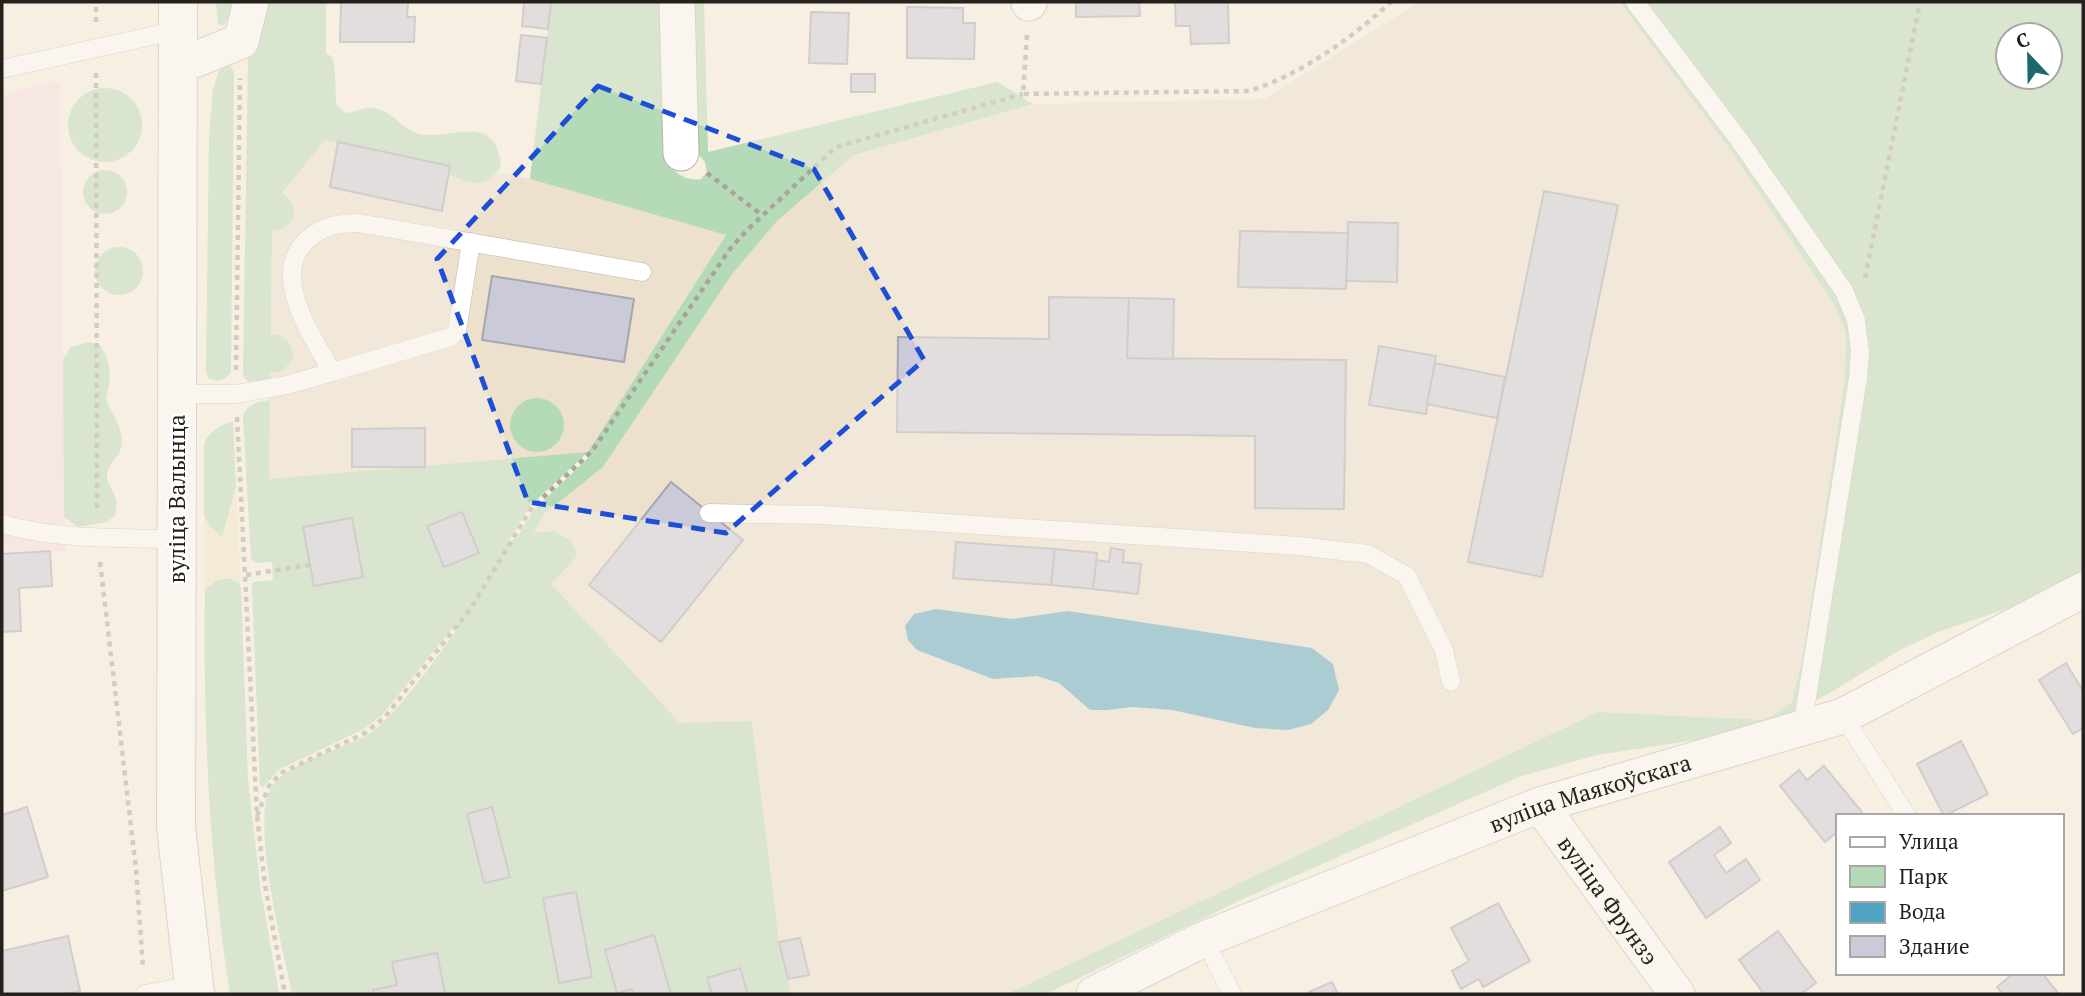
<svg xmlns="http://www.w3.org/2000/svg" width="2085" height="996" viewBox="0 0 2085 996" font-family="'PT Serif',serif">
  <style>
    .commercial { fill: #f8dee4 }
    .built { fill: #ede1ce }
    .green { fill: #b5dab7; fill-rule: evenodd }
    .sand { fill: #f0e6c1 }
    .water { fill: #50a3c1 }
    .building { fill: #cbcad8; stroke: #a6a5b2; stroke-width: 2 }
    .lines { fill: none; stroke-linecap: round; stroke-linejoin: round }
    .service-casing { stroke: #bcb5a8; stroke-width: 19 }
    .minor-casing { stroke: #bcb5a8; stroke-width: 37 }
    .secondary-casing { stroke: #bcb5a8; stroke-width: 40 }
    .path { stroke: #a9a49a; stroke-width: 4.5; stroke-dasharray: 5 5; stroke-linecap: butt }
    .service { stroke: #fff; stroke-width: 18 }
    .minor { stroke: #fff; stroke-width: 35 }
    .secondary { stroke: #fff; stroke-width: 38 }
    .marked { fill: none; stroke: #1d4ed8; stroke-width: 5; stroke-dasharray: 14 9; stroke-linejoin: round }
    .labels { text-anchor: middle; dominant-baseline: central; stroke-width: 5; stroke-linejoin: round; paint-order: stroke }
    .street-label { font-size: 23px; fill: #25221d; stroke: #fff }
  </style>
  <rect width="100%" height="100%" fill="#f6efe2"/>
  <path class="commercial" d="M42,83H60L65,552L2,551V96Z"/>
  <g class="built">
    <path d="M1419,2H1620L1734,155L1834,304L1846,332L1845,380L1802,661L1792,702L1766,720L1598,712L1007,994H791L779,942L752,721L680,723L551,585L373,760L544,514L603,467L733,273L778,220L854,155L1033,104L1265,99Z"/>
    <path d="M325,140L530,179L726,235L588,452L268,480L273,205Z"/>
  </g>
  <g class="green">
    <path d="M216,2H237L225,24L221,26L218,23Z"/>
    <path d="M260,2H332L326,5V53L332,57C337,73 334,90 337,106L346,113C355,112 365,107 373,108C396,112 403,131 420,134C455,140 496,111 501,167C484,189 472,185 448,174L449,166L325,140L282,193C302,207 296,228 272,231L271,334C285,335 292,342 293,356C289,367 282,373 270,373V382L253,385L244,378L243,371L248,57Z"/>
    <path d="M551,2H664L666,158C673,172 685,182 701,179L707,172L705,162L697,152L690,2H704L708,152L997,82L1033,104L854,155L778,220L733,273L603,467L544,514L534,533L552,531L571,540L577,556L551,584L680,723L752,721L779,942L791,994H292C284,952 250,823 271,788C285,764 338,750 364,737C394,721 435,658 458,629L454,626L382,715L364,729L280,769L263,787L260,786L252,589L253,582L273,580L272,562L257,563L251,559L243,417C247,404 257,402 270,400L269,479L588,452L726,235L530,179ZM588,452L591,455L533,511L517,538L508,542L530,506Z"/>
    <path d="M1620,2H2083V570L2009,608L1938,632L1898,651L1830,693L1784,717L1727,735L1597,755L1519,777L1243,899L1046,994H1007L1598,712L1766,720L1792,702L1802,661L1845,380L1846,332L1834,304L1734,155ZM2008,35H2050V77H2008Z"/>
    <path d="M226,65H230L234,72L231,372C225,380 218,383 208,378L206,371L209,138L213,89L220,68Z"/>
    <circle cx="105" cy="125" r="37"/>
    <circle cx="105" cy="192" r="22"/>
    <circle cx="119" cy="271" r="24"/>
    <path d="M89,342L99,344C112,363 112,377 106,399C114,418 129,435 118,455C114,461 107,467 107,474C106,491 121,490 115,516L106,522L78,527L64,517L63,360L71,347Z"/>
    <circle cx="537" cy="425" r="27"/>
    <path d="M233,421L236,486L222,538L208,524L204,515V444C210,430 219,426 233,421Z"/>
    <path d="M229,578L238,582L241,588L248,779L260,885L279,994H230C209,860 203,725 205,589L217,580Z"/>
  </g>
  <path class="sand" d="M236,486L241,588L238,582C225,575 214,579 205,589L204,515L208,524L222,537Z"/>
  <path class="water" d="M936,609L1012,619L1068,611L1312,648L1333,664L1339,690L1328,710L1311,724L1288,730L1255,728L1172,710L1132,707L1107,710H1090L1059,683L1037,676L993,679L917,650L908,640L905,626L914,614Z"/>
  <g class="building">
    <path d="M341,2H408L407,17H415L414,42H340Z"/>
    <path d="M524,2H551L548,29L522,26Z"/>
    <path d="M1076,2H1139L1140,16L1076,17Z"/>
    <path d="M1175,2H1228L1229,43L1191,44L1190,26H1176Z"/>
    <path d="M907,7L963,8V23H975L974,59L907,58Z"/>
    <path d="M811,12L849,13L847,64L809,63Z"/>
    <path d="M521,35L547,38L541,84L516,81Z"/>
    <rect x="851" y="74" width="24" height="18"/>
    <path d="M338,142L450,166L442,211L330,187Z"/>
    <path d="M1544,191L1618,205L1542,577L1468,562Z"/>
    <path d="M1348,222L1398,223L1397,282L1346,281Z"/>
    <path d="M1240,231L1348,233L1346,289L1238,287Z"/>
    <path d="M492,276L634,299L624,362L482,340Z"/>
    <path d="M1049,297L1129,298L1127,358L1346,360L1344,509L1255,508V436L897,432L898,337L1049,339Z"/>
    <path d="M1129,298L1174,299L1173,359L1127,358Z"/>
    <path d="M1379,346L1436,356L1426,414L1369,405Z"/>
    <path d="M1435,363L1505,377L1497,418L1427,404Z"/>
    <path d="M425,428V467H352V429Z"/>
    <path d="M671,482L743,540L661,642L589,585Z"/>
    <path d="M462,512L479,553L444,567L427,526Z"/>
    <path d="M352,518L363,577L314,586L303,527Z"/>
    <path d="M956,542L1055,549L1051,585L953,578Z"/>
    <path d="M1111,548L1124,550L1123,562L1141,564L1138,594L1093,589L1096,560L1109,562Z"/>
    <path d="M1055,549L1097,553L1093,589L1051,585Z"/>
    <path d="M50,551L52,586L19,588L21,631L2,632V554Z"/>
    <path d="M2066,663L2083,691V728L2073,734L2039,680Z"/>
    <path d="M1961,741L1988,794L1944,816L1917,764Z"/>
    <path d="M1824,766L1862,812L1857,816H1838V831L1825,842L1780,786L1799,770L1807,780Z"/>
    <path d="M27,807L48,877L2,891V815Z"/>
    <path d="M492,807L510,877L484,883L467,814Z"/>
    <path d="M1720,827L1731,843L1714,855L1726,873L1746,859L1760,880L1706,918L1669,862Z"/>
    <path d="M576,892L592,977L559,983L543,898Z"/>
    <path d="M1498,903L1530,961L1483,987L1479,979L1461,989L1452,971L1469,961L1451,928Z"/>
    <path d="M1778,931L1816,983L1801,994H1764L1739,960Z"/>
    <path d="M654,935L671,994H634L632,989L617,993L605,950Z"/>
    <path d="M68,936L80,991L64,994H2V951Z"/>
    <path d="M800,938L809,975L788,979L779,942Z"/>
    <path d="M437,953L445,994H373V990L397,985L392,962Z"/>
    <path d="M740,968L748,994H712L707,978Z"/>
    <path d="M2014,973H2042L2059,994H2003L1997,987Z"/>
    <path d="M1332,982L1338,994H1310L1309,992Z"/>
  </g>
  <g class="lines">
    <defs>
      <g id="service">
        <path d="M1635,2L1740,141L1844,291L1856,320L1860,352L1858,378L1802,728"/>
        <path d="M2,69L178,30"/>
        <path d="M332,372L451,337L457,331L471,242"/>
        <path d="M176,394H236L287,385L332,372C313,337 268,274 308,239C323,226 338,223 358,223L642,272"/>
        <path d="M709,513L823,515L1299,546L1368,554L1407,576L1444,650L1451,682"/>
        <path d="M2,524C59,540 117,538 176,539"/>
        <path d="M1843,716L1907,816"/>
        <path d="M1204,939L1232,994"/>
        <path d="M145,994L193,985"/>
      </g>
      <g id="minor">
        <path d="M677,2L681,153"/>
        <path d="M1029,3V2"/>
        <path d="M177,67L241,41L251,2"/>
        <path id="s1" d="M1540,805L1677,994"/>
        <path id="s2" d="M1094,994L1204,939L1540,805L1843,716L2083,590"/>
      </g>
      <path id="secondary" d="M178,2L176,827L195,994"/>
    </defs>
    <use href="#service" class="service-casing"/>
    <use href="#minor" class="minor-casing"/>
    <use href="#secondary" class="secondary-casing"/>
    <g class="path">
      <path d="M96,22V2"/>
      <path d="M1027,35L1023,94L1249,91C1300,75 1352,38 1391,2"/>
      <path d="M96,73L97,512"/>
      <path d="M707,173L762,215"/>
      <path d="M1865,278L1920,2"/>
      <path d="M236,370L240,78"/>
      <path d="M237,417L257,816L265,885L285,994"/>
      <path d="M100,562L136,869L143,968"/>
      <path d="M246,575L310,565"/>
      <path d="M257,816L269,786L281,773L365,733L385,717L471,608L531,509L592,451L730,249L747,230L836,147L1023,94"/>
    </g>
    <use href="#service" class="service"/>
    <use href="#minor" class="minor"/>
    <use href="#secondary" class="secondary"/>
  </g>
  <path d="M0 0H2085V996H0ZM598,86L814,169L924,360L726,533L528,502L437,259Z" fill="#f6efe2" fill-opacity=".55" fill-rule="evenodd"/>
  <path class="marked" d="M598,86L814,169L924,360L726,533L528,502L437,259Z"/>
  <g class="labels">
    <g class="street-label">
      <text transform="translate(176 499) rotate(-90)">вуліца Валынца</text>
      <text stroke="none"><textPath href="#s2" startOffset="536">вуліца Маякоўскага</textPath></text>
      <text stroke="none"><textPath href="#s1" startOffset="117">вуліца Фрунзэ</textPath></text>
    </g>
  </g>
  <rect width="2085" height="996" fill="none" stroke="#25221d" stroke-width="7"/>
  <rect x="1836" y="814" width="228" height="161" fill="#ffffff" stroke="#a8a7a5" stroke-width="2"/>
  <rect x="1850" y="837" width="35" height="10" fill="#ffffff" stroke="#a8a7a5" stroke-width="2"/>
  <text x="1899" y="849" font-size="21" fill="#25221d">Улица</text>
  <rect x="1850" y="866" width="35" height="21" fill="#b5dab7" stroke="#a8a7a5" stroke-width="2"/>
  <text x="1899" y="884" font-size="21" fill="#25221d">Парк</text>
  <rect x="1850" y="902" width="35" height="21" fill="#50a3c1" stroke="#a8a7a5" stroke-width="2"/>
  <text x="1899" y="919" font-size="21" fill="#25221d">Вода</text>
  <rect x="1850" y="936" width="35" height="21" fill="#cbcad8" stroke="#a8a7a5" stroke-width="2"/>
  <text x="1899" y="954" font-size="21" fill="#25221d">Здание</text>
  <g transform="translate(2029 56) rotate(338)"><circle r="33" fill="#ffffff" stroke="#a8a7a5" stroke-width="2"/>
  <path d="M0-5L12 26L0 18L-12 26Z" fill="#1c696b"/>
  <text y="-10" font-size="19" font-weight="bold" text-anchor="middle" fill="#25221d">С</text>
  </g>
</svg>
